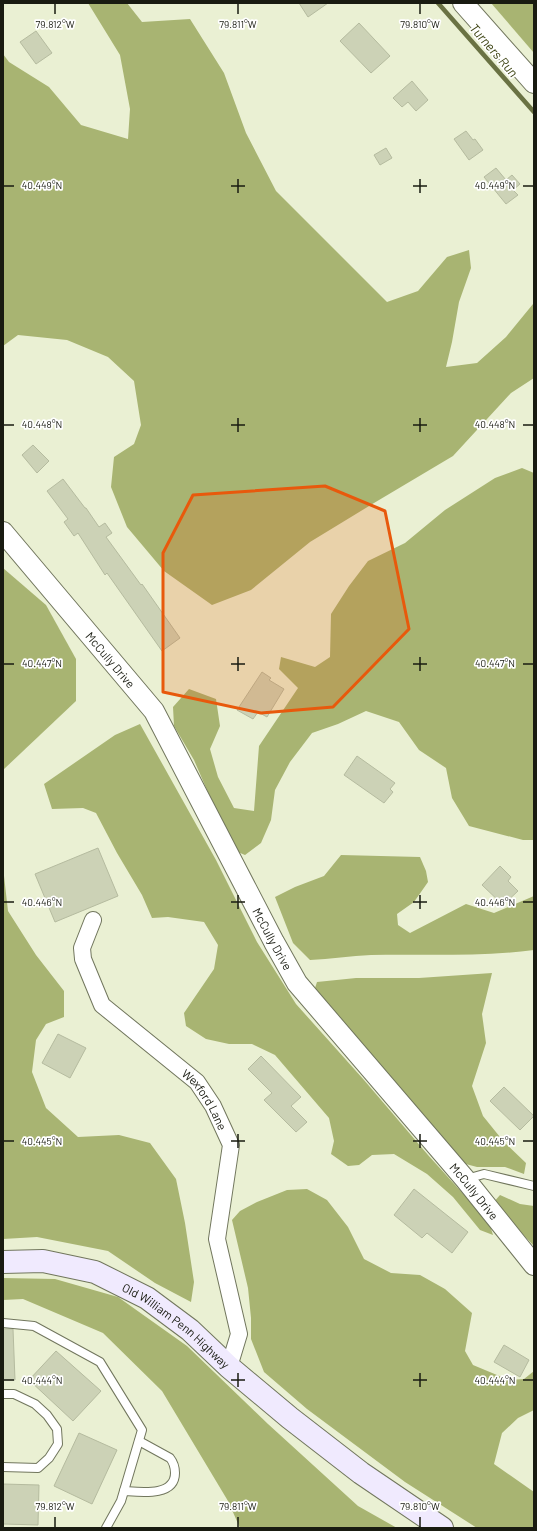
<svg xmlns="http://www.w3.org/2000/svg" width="537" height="1531" viewBox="0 0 537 1531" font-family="Barlow,sans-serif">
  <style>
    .forest { fill: #a8b472 }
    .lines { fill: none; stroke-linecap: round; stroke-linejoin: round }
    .stream { stroke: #6a7243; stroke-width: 4.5 }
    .building { fill: #ccd2b6; stroke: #b5bb9f }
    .service-casing { stroke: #71765d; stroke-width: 10 }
    .minor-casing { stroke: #71765d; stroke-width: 18 }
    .tertiary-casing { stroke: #71765d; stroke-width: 22 }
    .secondary-casing { stroke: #71765d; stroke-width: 24 }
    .service { stroke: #fff; stroke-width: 8 }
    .minor { stroke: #fff; stroke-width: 16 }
    .tertiary { stroke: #fff; stroke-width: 20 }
    .secondary { stroke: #f0eafe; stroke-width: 22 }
    .marked { fill: #e8590c; fill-opacity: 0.2; stroke: #e8590c; stroke-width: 3; stroke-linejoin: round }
    .ticks { fill: none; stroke: #191b11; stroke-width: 1.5 }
    .labels { text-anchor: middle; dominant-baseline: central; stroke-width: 3.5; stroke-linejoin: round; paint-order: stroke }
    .street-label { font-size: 12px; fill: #191b11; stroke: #fff }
    .water-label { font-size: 13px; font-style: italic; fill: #3b4210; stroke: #fff }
    .ticks-label { font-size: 10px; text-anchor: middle; fill: #191b11; stroke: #fff; stroke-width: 3.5; stroke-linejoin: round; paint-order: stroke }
  </style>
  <rect width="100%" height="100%" fill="#eaf0d3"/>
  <g class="forest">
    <path d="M88,3H127L142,22L190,19L224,73L246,133L276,191L387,302L418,291L447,257L469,250L471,268L459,302L452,342L446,367L477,363L506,337L533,304H534V378L511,393L453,456L374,503L310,542L251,590L212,605L164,571L127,527L111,487L114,457L134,444L141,425L134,381L108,357L67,340L18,335L3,346V54L9,62L49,87L81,125L128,139L130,109L120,55Z"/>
    <path d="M491,3H534V53Z"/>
    <path d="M522,468L534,473V840H523L469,826L452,798L446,768L419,750L399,722L366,711L338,724L312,733L290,762L275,790L271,820L261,843L245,855L233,850L194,760L174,726L173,707L189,689L216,699L220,726L210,749L218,777L234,808L254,811L259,746L298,688L279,669L281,657L315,667L330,657L331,614L349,586L368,561L405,543L445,510L495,478Z"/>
    <path d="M3,568L46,605L76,659V701L3,770Z"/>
    <path d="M140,724L216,860L257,942L296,1004L364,1080L428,1155L466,1197L487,1216L493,1235L480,1230L453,1197L427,1174L394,1154L372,1155L359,1165L348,1166L331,1154L334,1141L329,1118L275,1055L252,1044H229L206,1039L186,1026L184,1013L214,969L218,945L204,922L168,917L152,918L142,895L117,853L96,813L83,808L52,809L44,784L115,735Z"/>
    <path d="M341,855L420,857L426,871L428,882L414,902L397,914L398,925L410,933L466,904L494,913L534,896V950C480,957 425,954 371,955C351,956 330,959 310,960L293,943L275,897L295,887L324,876Z"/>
    <path d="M3,867L8,911L36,955L64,991V1017L46,1024L36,1040L32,1072L46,1108L78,1137L119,1135L150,1143L176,1179L185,1223L194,1282L191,1302L155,1283L108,1251L37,1237L3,1239Z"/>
    <path d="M492,973L482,1014L486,1043L472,1086L483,1116L504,1142L526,1163L524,1174L505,1167H477L462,1163L314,991L317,982L356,978H419Z"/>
    <path d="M307,1189L327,1200L348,1227L364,1259L391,1273L420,1275L445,1289L472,1313L465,1351L473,1365L509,1380L524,1379L534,1371V1410L518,1418L502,1433L494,1464L534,1492V1528H477L405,1482L307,1409L264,1372L251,1339V1318L248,1288L232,1220L240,1211L257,1202L287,1190Z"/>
    <path d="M500,1195L520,1204L534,1206V1246L493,1203Z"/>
    <path d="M3,1278L55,1279L118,1297L187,1346L268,1424L358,1506L397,1528H240L228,1501L162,1391L103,1333L23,1299L3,1300Z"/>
  </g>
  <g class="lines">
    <path class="stream" d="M438,3L534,112"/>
  </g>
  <g class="building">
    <path d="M299,3H328L308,17Z"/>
    <path d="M359,23L390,56L371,73L340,41Z"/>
    <path d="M36,31L52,53L36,64L20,42Z"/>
    <path d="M412,81L428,100L416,111L408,102L402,107L393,98Z"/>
    <path d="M466,131L473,140L475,139L483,150L469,160L454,139Z"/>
    <path d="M386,148L392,158L380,165L374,155Z"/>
    <path d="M496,168L506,180L512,175L520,184L513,190L518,195L506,204L484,177Z"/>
    <path d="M33,445L49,461L37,473L22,455Z"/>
    <path d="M63,479L85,508H86L99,527L105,523L112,533L106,537L141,585L142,584L180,638L162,651L107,573L105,575L78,533L74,536L64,522L68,519L47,491Z"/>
    <path d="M262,672L271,678L269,680L284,689L267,717L258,712L253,719L237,710Z"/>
    <path d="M357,756L395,783L390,789L393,792L384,803L344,775Z"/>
    <path d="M98,848L118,896L55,922L35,874Z"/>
    <path d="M500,866L511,877L508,881L518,891L503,905L482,885Z"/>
    <path d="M58,1034L86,1048L70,1078L42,1063Z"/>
    <path d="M261,1056L301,1097L291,1106L307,1122L296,1132L264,1100L272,1093L248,1069Z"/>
    <path d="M504,1087L534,1116L520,1130L490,1101Z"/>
    <path d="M414,1189L468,1232L452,1253L427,1233L422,1238L394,1215Z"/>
    <path d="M3,1329H13L15,1380H3Z"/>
    <path d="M504,1345L529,1360L520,1377L494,1362Z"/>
    <path d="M56,1351L101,1391L73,1421L29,1380Z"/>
    <path d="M79,1433L117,1450L92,1504L54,1486Z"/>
    <path d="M3,1484L39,1485L38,1525L3,1524Z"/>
  </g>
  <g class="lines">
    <defs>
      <g id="service">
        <path d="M466,1179L484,1174L534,1186"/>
        <path d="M3,1323L34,1326L100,1362L142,1430L121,1501L106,1528"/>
        <path d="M3,1394H14L35,1404L47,1415L57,1429L58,1444L49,1458L38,1468L3,1467"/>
        <path d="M124,1491C140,1492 175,1497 175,1473C175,1467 174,1463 170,1458L139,1441"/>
      </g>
      <g id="minor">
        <path id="s1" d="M93,920L82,948L83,959L102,1005L197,1082L213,1106L231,1145L217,1239L239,1334L229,1367"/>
      </g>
      <g id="tertiary">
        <path d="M463,3L534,83"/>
        <path id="s2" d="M3,532L154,711L274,942L297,983L465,1179L534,1265"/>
      </g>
      <g id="secondary">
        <path id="s3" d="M3,1262L43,1261L95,1272L147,1298L190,1330L229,1367L290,1418L361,1473L442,1528"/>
      </g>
    </defs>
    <use href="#service" class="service-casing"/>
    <use href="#minor" class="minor-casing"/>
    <use href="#tertiary" class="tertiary-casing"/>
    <use href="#secondary" class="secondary-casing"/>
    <use href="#service" class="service"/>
    <use href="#minor" class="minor"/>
    <use href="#tertiary" class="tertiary"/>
    <use href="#secondary" class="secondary"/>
  </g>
  <path class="marked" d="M325,486L385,511L409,629L333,707L261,713L163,692V553L193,495Z"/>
  <path class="ticks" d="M55,4V14M238,4V14M420,4V14M238,179V193M420,179V193M4,186H14M231,186H245M413,186H427M523,186H533M238,418V432M420,418V432M4,425H14M231,425H245M413,425H427M523,425H533M238,657V671M420,657V671M4,664H14M231,664H245M413,664H427M523,664H533M238,895V909M420,895V909M4,902H14M231,902H245M413,902H427M523,902H533M238,1134V1148M420,1134V1148M4,1141H14M231,1141H245M413,1141H427M523,1141H533M238,1373V1387M420,1373V1387M4,1380H14M231,1380H245M413,1380H427M523,1380H533M55,1517V1527M238,1517V1527M420,1517V1527"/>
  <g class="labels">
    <g class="street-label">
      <text stroke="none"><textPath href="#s2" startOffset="167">McCully Drive</textPath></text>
      <text stroke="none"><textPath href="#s2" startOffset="491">McCully Drive</textPath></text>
      <text stroke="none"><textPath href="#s1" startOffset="232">Wexford Lane</textPath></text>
      <text stroke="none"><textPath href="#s2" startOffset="815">McCully Drive</textPath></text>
      <text stroke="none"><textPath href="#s3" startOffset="191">Old William Penn Highway</textPath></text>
    </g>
    <g class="water-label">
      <text transform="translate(494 50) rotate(49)">Turners Run</text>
    </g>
  </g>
  <g class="ticks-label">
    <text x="55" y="28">79.812°W</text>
    <text x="238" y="28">79.811°W</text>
    <text x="420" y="28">79.810°W</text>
    <text x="42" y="189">40.449°N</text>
    <text x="495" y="189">40.449°N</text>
    <text x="42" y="428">40.448°N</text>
    <text x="495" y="428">40.448°N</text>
    <text x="42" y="667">40.447°N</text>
    <text x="495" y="667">40.447°N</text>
    <text x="42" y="906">40.446°N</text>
    <text x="495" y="906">40.446°N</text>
    <text x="42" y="1145">40.445°N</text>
    <text x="495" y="1145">40.445°N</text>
    <text x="42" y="1384">40.444°N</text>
    <text x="495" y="1384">40.444°N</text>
    <text x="55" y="1510">79.812°W</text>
    <text x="238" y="1510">79.811°W</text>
    <text x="420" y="1510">79.810°W</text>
  </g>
  <rect width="537" height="1531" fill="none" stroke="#191b11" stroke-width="8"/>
</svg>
